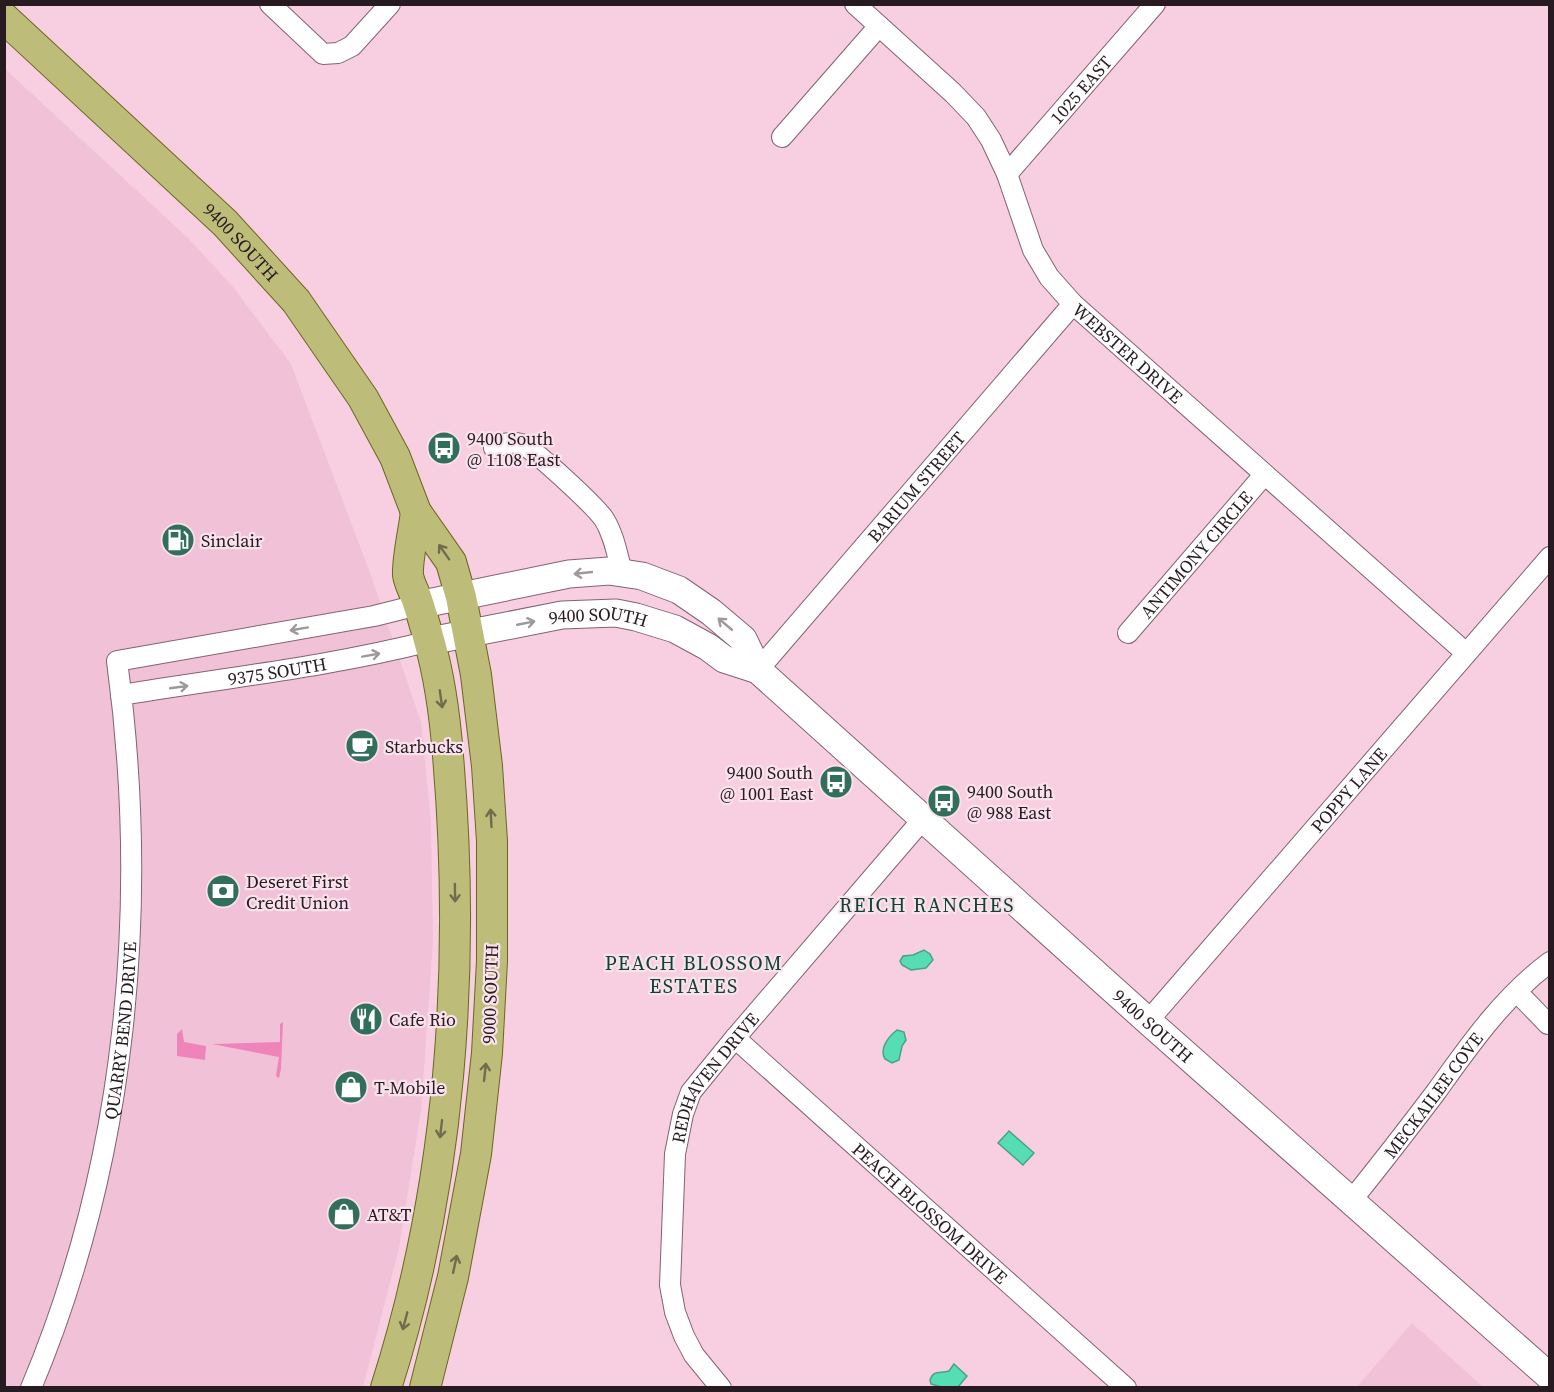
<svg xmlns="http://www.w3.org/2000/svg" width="1554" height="1392" viewBox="0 0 1554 1392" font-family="'Source Serif 4',serif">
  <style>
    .built { fill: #f1c2d7 }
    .green { fill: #ee84ba }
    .water { fill: #56ddb3; stroke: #48a287; stroke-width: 1.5 }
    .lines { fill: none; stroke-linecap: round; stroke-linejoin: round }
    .street-casing { stroke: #846272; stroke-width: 22 }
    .secondary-casing { stroke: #846272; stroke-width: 29 }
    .primary-casing { stroke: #6c6720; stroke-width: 32 }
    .street { stroke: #fff; stroke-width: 20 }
    .secondary { stroke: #fff; stroke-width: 27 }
    .primary { stroke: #bdbc79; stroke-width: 30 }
    .oneway { stroke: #726b4d }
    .oneway2 { stroke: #9e989b }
    .labels { text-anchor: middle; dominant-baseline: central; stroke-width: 4.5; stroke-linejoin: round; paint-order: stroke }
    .street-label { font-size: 18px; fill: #281a21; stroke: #fae2ec }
    .poi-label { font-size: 18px; fill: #281a21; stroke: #fae2ec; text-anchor: start }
    .neighbourhood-label { font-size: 20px; letter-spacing: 1.5px; fill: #0f4233; stroke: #fae2ec }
  </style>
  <rect width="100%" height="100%" fill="#f7cfe1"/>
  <g class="built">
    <path d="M4,68L188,238L233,287L291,364L369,570L421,722L431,821L433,942L421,1110L399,1248L363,1387H5Z"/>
    <path d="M1412,1323L1483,1387H1357Z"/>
  </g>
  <g class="green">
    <path d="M283,1022L281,1069L279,1078L276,1076L279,1057L212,1044L280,1042V1024Z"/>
    <path d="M182,1029L184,1042L206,1046L205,1060L177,1056V1034Z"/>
  </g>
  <g class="water">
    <path d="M924,950L930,954L933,960L926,968L911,970L902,965L900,961L903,956L913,955Z"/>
    <path d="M897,1030L904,1032L906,1040L902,1046L899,1060L892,1063L885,1059C879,1049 888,1037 897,1030Z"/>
    <path d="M1009,1131L1034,1153L1023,1165L998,1143Z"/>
    <path d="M954,1364L967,1376L958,1387H941L931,1384L930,1380C934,1369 940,1374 949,1371Z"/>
  </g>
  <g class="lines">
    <defs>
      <g id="street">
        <path d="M270,4L323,54L338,53L352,46L390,4"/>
        <path id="s1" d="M855,4L953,93L976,117L991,140L1007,174L1033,250L1049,277L1073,304L1466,653"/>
        <path d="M782,137L879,26"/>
        <path id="s2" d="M1007,174L1155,4"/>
        <path d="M494,448C503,444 511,441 521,444C533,448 595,506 604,519C614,535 617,554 622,572"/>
        <path id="s3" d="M1128,633L1264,475"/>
        <path id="s4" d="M758,670L1073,304"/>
        <path id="s5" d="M121,695C224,678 328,667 430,641"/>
        <path d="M1517,992L1548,1024"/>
        <path id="s6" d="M1148,1021L1550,557"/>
        <path id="s7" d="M735,1038L1126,1388"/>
        <path id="s8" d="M1351,1201C1380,1165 1408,1129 1436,1092C1469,1046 1503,997 1550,962"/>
        <path id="s9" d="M31,1388C127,1160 150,905 117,661L374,616L418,605"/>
        <path id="s10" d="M721,1388L694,1355L684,1336L675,1312L670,1285L675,1154L683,1114L691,1092L735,1038L923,819"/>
      </g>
      <g id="secondary">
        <path id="s11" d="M418,605L569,574L609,571L642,576L679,590L711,612L743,639L758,670L1148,1021L1550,1377"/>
        <path id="s12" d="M430,641L562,615L616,613L636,617L675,629L708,647L724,659L758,670"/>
      </g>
      <g id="primary">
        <path id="s13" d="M4,18L225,223L296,301L363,398L395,457L416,512L451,562L461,597L476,675L487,766L492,841V961L487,1053L476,1154L453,1277L425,1388"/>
        <path d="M386,1388C451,1185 466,967 448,756C445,717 440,678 429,640C425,625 421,611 416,597C413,590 409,582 408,575C407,560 414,529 416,512"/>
      </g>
    </defs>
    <use href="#street" class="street-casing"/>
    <use href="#secondary" class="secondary-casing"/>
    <use href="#primary" class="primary-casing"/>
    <use href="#street" class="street"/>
    <use href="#secondary" class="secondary"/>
    <use href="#primary" class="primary"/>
  </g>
  <defs><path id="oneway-shaft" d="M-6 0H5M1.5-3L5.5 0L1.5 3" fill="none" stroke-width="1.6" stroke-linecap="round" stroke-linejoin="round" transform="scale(1.5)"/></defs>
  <g class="oneway">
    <use href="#oneway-shaft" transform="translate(444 552) rotate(-125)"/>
    <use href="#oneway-shaft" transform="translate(441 699) rotate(82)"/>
    <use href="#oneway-shaft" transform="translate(491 818) rotate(-93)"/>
    <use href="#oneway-shaft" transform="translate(455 893) rotate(89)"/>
    <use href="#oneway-shaft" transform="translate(485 1072) rotate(-84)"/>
    <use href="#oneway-shaft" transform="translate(441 1129) rotate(97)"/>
    <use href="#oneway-shaft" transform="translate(455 1264) rotate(-78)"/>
    <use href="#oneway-shaft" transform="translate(405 1321) rotate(105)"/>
  </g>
  <g class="oneway2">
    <use href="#oneway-shaft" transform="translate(583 573) rotate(174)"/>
    <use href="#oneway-shaft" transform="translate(526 623) rotate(-11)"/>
    <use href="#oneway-shaft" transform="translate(725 624) rotate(-140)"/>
    <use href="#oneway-shaft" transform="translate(299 629) rotate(170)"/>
    <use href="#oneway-shaft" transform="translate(371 655) rotate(-10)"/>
    <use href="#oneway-shaft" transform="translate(179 687) rotate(-8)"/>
  </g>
  <defs>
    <symbol id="bus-disc" viewBox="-11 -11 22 22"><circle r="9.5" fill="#326f5b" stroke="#fae2ec"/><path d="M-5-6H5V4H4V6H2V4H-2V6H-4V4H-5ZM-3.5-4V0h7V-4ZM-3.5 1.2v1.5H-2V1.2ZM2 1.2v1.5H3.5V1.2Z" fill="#fff"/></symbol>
    <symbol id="fuel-disc" viewBox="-11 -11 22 22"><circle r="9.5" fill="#326f5b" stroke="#fae2ec"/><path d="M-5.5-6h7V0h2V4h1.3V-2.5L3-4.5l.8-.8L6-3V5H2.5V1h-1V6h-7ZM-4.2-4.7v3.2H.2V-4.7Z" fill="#fff"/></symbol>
    <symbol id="cafe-disc" viewBox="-11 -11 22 22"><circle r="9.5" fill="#326f5b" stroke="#fae2ec"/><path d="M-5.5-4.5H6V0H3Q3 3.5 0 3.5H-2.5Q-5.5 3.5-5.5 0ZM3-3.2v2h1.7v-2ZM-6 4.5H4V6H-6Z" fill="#fff"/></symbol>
    <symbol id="bank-disc" viewBox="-11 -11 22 22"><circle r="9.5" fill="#326f5b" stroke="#fae2ec"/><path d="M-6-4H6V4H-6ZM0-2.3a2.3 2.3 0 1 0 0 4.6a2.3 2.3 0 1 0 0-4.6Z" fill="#fff"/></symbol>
    <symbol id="restaurant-disc" viewBox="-11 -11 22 22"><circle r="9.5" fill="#326f5b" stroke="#fae2ec"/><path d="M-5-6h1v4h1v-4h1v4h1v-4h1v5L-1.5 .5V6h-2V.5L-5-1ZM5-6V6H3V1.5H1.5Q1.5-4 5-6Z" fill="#fff"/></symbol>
    <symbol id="shop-disc" viewBox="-11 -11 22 22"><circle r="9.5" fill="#326f5b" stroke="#fae2ec"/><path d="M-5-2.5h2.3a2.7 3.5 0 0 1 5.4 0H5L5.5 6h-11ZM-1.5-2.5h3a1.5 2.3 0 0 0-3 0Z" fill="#fff"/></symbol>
  </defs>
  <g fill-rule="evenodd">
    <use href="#bus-disc" x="425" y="429" width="38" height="38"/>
    <use href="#fuel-disc" x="159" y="521" width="38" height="38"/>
    <use href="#cafe-disc" x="343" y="727" width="38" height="38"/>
    <use href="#bus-disc" x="817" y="763" width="38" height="38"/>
    <use href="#bus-disc" x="925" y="782" width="38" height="38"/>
    <use href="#bank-disc" x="204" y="872" width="38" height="38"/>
    <use href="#restaurant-disc" x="347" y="1000" width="38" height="38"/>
    <use href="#shop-disc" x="332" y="1068" width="38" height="38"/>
    <use href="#shop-disc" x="325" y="1195" width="38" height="38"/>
  </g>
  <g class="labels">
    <g class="street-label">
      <text stroke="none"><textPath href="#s2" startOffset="112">1025 EAST</textPath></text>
      <text stroke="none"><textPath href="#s13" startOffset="326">9400 SOUTH</textPath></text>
      <text stroke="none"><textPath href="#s1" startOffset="452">WEBSTER DRIVE</textPath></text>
      <text stroke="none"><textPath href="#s4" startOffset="242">BARIUM STREET</textPath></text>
      <text stroke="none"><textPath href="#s3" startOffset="104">ANTIMONY CIRCLE</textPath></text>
      <text stroke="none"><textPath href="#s12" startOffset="171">9400 SOUTH</textPath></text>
      <text stroke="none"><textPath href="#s5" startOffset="158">9375 SOUTH</textPath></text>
      <text stroke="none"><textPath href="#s6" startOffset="306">POPPY LANE</textPath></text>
      <text transform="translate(490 994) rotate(-88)">9000 SOUTH</text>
      <text stroke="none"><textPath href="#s11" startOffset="914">9400 SOUTH</textPath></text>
      <text stroke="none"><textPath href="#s9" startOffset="370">QUARRY BEND DRIVE</textPath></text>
      <text stroke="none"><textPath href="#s10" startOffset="336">REDHAVEN DRIVE</textPath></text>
      <text stroke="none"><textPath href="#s8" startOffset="134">MECKAILEE COVE</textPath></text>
      <text stroke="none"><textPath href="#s7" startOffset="262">PEACH BLOSSOM DRIVE</textPath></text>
    </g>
    <g class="poi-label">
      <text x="467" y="438">9400 South<tspan x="467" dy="21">@ 1108 East</tspan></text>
      <text x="201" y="540">Sinclair</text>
      <text x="385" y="746">Starbucks</text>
      <text x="813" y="772" text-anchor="end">9400 South<tspan x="813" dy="21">@ 1001 East</tspan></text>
      <text x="967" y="791">9400 South<tspan x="967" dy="21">@ 988 East</tspan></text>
      <text x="246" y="881">Deseret First<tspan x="246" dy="21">Credit Union</tspan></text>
      <text x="389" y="1019">Cafe Rio</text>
      <text x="374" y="1087">T-Mobile</text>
      <text x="367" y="1214">AT&amp;T</text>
    </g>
    <g class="neighbourhood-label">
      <text x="927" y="905">REICH RANCHES</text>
      <text x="694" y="963">PEACH BLOSSOM<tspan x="694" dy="23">ESTATES</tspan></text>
    </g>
  </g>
  <rect width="1554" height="1392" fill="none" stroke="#281a21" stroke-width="12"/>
</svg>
